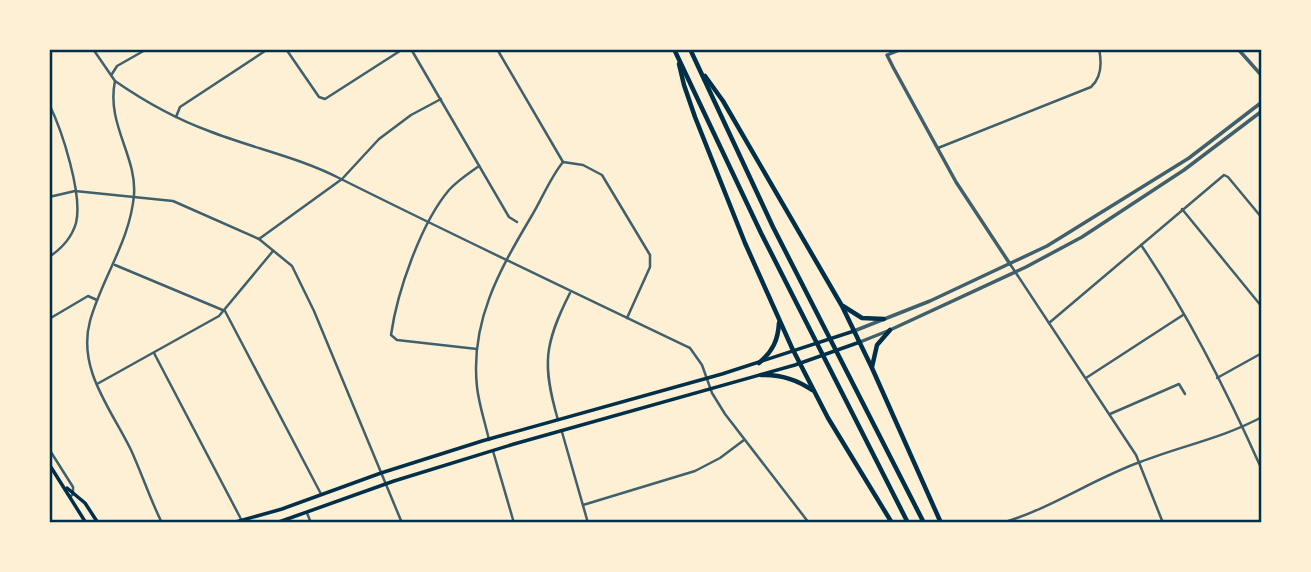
<svg xmlns="http://www.w3.org/2000/svg" width="1311" height="572" viewBox="0 0 1311 572" font-family="Lato,sans-serif">
  <style>
    .lines { fill: none; stroke-linecap: round; stroke-linejoin: round }
    .minor { stroke: #3f606c; stroke-width: 2.5 }
    .tertiary { stroke: #3f606c; stroke-width: 3.5 }
    .secondary { stroke: #003049; stroke-width: 3.5 }
    .motorway { stroke: #003049; stroke-width: 4.5 }
    .neatline { fill: none; stroke: #003049; stroke-width: 2.5 }
  </style>
  <rect width="100%" height="100%" fill="#fdf0d5"/>
  <g class="lines">
    <g class="minor">
      <path d="M93,49L115,81C106,124 137,156 134,195C130,241 102,278 90,321C77,369 111,409 131,450C142,474 150,499 162,523"/>
      <path d="M286,49L319,97L325,99L403,49"/>
      <path d="M411,49L509,217L517,222"/>
      <path d="M497,49L563,162"/>
      <path d="M112,74L117,66L147,49"/>
      <path d="M115,81C144,101 176,119 209,131C252,148 298,157 339,178C455,236 573,292 690,348L702,365L712,393L725,414L809,523"/>
      <path d="M49,104C62,130 83,195 76,223C72,237 61,249 49,257"/>
      <path d="M176,117L180,107L268,49"/>
      <path d="M938,148L1091,87C1102,77 1102,63 1099,49"/>
      <path d="M563,162L583,165L602,175L650,255V267L627,318"/>
      <path d="M49,197L75,191L173,201L259,239L292,266L314,311L402,523"/>
      <path d="M1182,209L1262,307"/>
      <path d="M259,239L342,179L379,139L411,115L441,99"/>
      <path d="M1141,245C1187,312 1229,396 1262,470"/>
      <path d="M1010,264L1136,455L1163,523"/>
      <path d="M115,265L225,311L321,494"/>
      <path d="M49,319L88,296L97,300"/>
      <path d="M1049,323L1224,175L1228,177L1262,218"/>
      <path d="M477,349L397,340L391,335C397,292 421,223 449,190C458,180 468,174 479,166"/>
      <path d="M154,353L242,521"/>
      <path d="M1086,378L1183,315"/>
      <path d="M1217,378L1262,353"/>
      <path d="M97,384L219,316L273,251"/>
      <path d="M1110,414L1179,384L1185,394"/>
      <path d="M558,420C542,365 544,344 570,293"/>
      <path d="M562,432L588,523"/>
      <path d="M489,440C485,422 479,405 477,387C470,322 499,271 531,217C542,199 550,178 563,162"/>
      <path d="M49,449L73,487V494L70,497"/>
      <path d="M493,451L514,523"/>
      <path d="M583,505L695,471L720,458L744,440"/>
      <path d="M307,513L311,523"/>
      <path d="M1002,523C1050,509 1093,479 1140,462C1181,446 1223,438 1262,417"/>
      <path d="M1261,523L1262,513"/>
    </g>
    <g class="tertiary">
      <path d="M902,49L887,55L893,67L956,182L1010,264"/>
      <path d="M1238,49L1262,76"/>
      <path d="M854,331L930,301L1047,246L1189,158L1262,102"/>
      <path d="M860,342L890,330L1026,267L1082,237L1184,170L1262,111"/>
    </g>
    <g class="secondary">
      <path d="M49,464L86,523"/>
      <path d="M67,488L85,503L98,523"/>
      <path d="M232,523L282,509L381,473L482,441L722,374L854,331"/>
      <path d="M276,523L394,481L514,444L795,365L860,342"/>
    </g>
    <g class="motorway">
      <path d="M674,49L761,233L908,523"/>
      <path d="M690,49L773,227L924,523"/>
      <path d="M679,64L684,85L695,117L745,243L792,348L828,418L892,523"/>
      <path d="M705,76L723,101L842,306L872,368L941,523"/>
      <path d="M843,306L862,318L884,319"/>
      <path d="M759,363C773,351 778,340 779,323"/>
      <path d="M872,367L877,345L890,330"/>
      <path d="M761,375C780,374 796,379 812,390"/>
    </g>
  </g>
  <rect width="1311" height="572" fill="none" stroke="#fdf0d5" stroke-width="102"/>
  <rect x="51" y="51" width="1209" height="470" class="neatline"/>
</svg>
